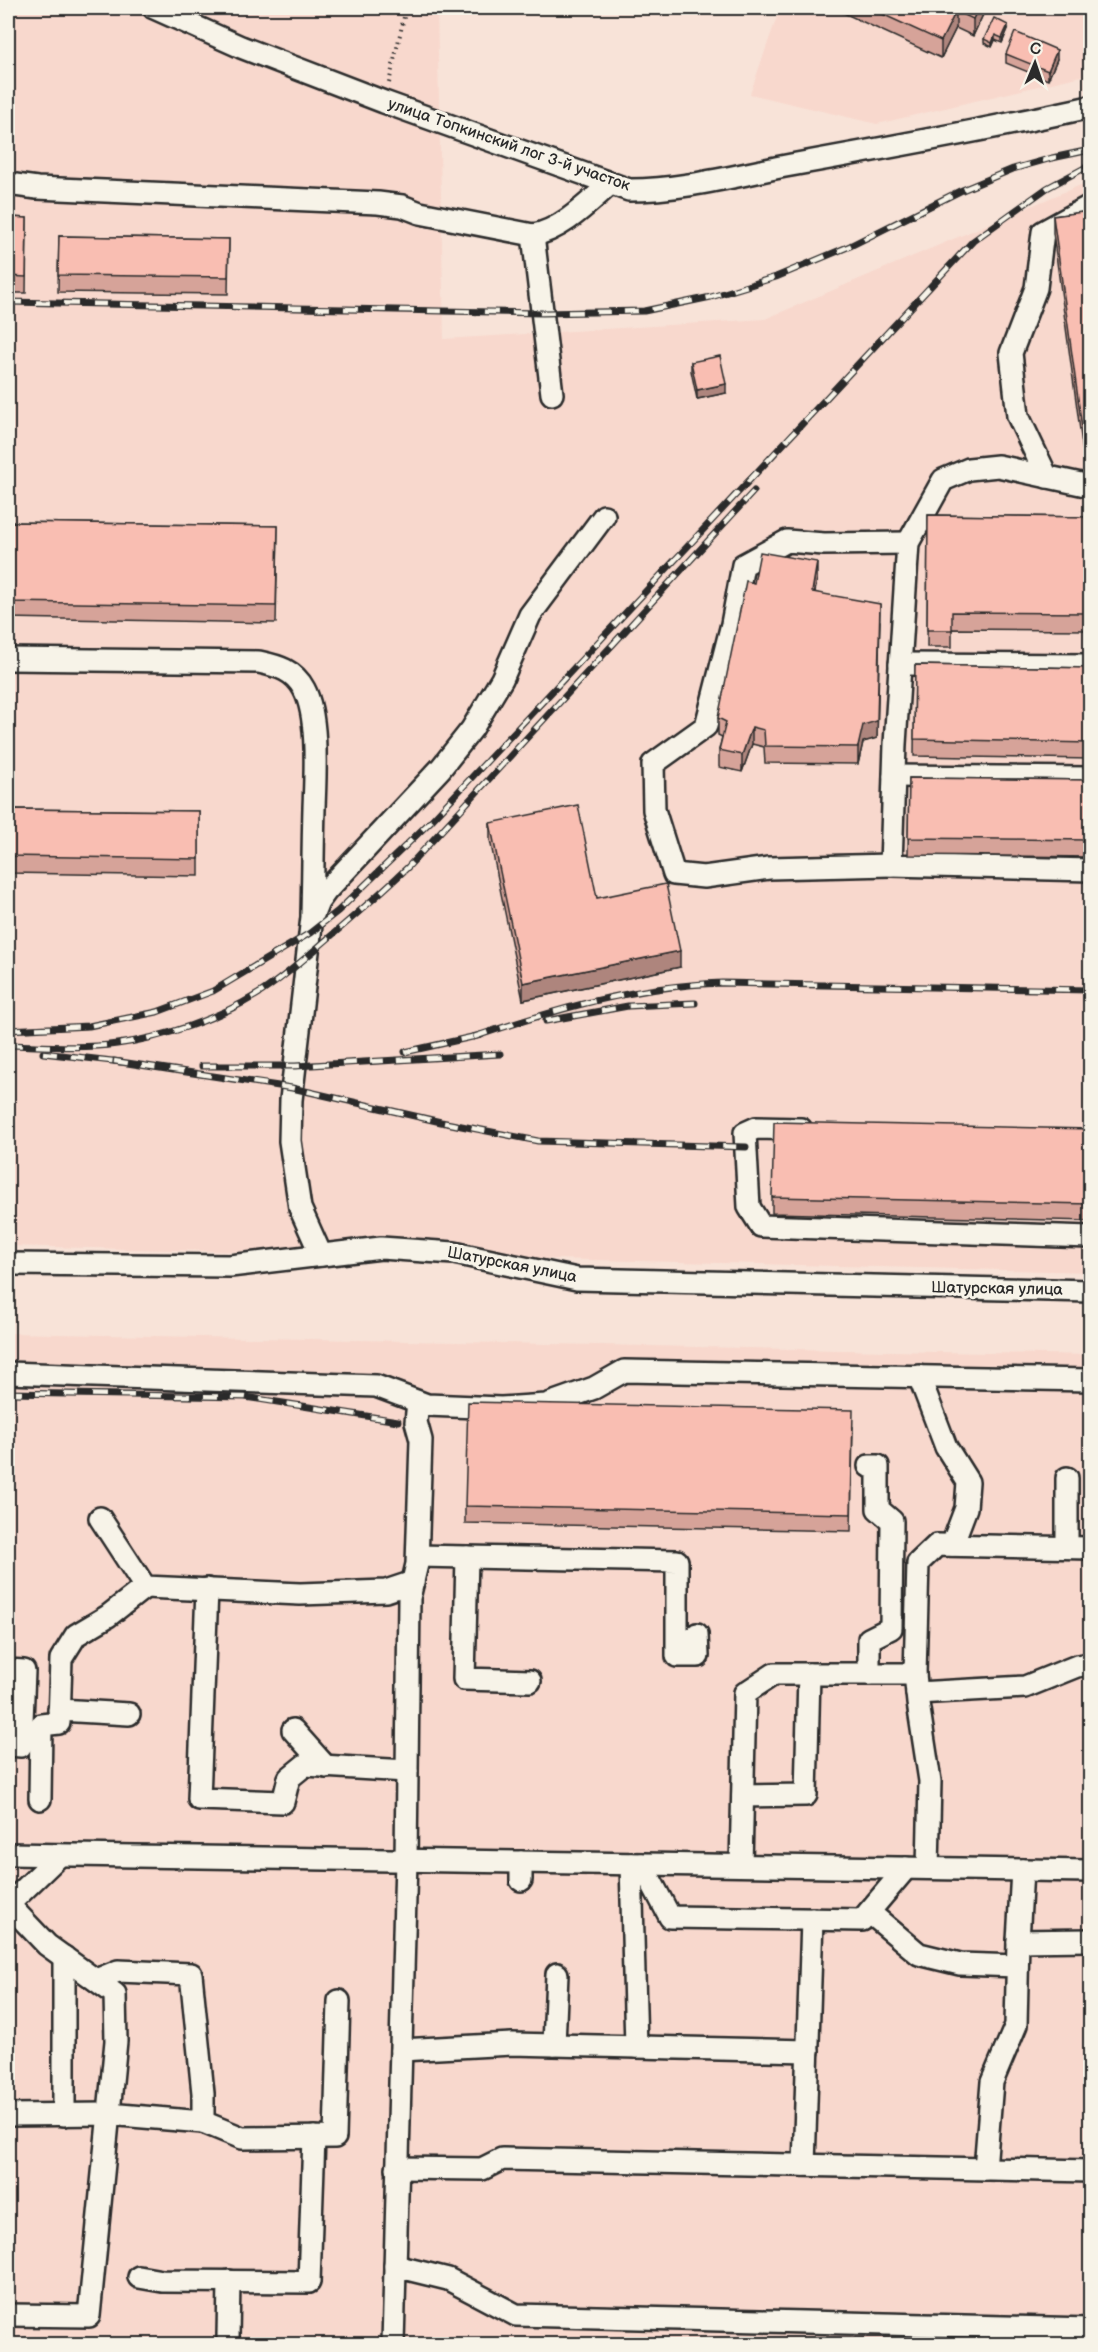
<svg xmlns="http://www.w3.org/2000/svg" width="1098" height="2352" viewBox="0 0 1098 2352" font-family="'Balsamiq Sans',sans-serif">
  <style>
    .built { fill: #f8d8cd }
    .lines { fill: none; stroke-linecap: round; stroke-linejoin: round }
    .minor-casing { stroke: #2b2b2b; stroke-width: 26 }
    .path { stroke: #2b2b2b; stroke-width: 4; stroke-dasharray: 1.5 4.5; stroke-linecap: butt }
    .minor { stroke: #f7f3e8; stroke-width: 21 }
    .rail-casing { stroke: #2b2b2b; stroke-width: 7 }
    .rail { stroke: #f7f3e8; stroke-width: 4.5; stroke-dasharray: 14; stroke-linecap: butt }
    .wall { fill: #d6a399; stroke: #2b2b2b; stroke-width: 1.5 }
    .shaded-wall { fill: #ae857d; stroke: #2b2b2b; stroke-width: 1.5 }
    .building { fill: #f9beb2; stroke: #2b2b2b; stroke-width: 1.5 }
    .labels { text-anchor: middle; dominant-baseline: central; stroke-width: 6; stroke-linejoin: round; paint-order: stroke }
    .street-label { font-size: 16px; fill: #2b2b2b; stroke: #f7f3e8 }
  </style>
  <rect width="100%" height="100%" fill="#f8e3d8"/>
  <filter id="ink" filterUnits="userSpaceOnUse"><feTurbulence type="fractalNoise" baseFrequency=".0167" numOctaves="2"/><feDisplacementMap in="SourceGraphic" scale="12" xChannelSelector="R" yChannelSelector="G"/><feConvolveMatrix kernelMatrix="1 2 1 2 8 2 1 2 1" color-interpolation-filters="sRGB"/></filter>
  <g filter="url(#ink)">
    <g class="built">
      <path d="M8,8H437L444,339L765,319L1090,181V1272L8,1246Z"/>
      <path d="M780,8H1090V74L877,124L750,94Z"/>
      <path d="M8,1333L1090,1355V2344H8Z"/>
    </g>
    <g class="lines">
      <defs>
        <g id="minor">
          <path d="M154,8L241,47L384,102L629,190C683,190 738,175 791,165C891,147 991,129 1090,107"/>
          <path d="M8,184L37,188L378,203L402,206L420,213L533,235C562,230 588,203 610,184"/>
          <path d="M533,235L552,394"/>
          <path d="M1047,477L1018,416L1011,353L1036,288L1043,232L1090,206"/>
          <path d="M1090,486L998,466L969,469L943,480L908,543L895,744L891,865L1090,870"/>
          <path d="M8,659L259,662C278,666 294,670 304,689C319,717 315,776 314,808C313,843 313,878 312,914"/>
          <path d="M900,664L1090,665"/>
          <path d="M894,776L1090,778"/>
          <path d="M891,865L769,868L704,877L674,874L654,810L653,764L706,726L732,624L743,565L787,541L824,544L908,543"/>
          <path d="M801,1129L756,1128L745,1133L749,1207L761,1226L1090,1237"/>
          <path d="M321,1255L300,1208L290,1141L291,1100L312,917L318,902L326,891L441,768L472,729L502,679L530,615L604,516"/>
          <path d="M8,1264L230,1266L381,1248L454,1253L577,1279L1090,1291"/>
          <path d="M8,1373L376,1386L427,1405L501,1408L546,1405L594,1388L624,1371L1090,1380"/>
          <path d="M919,1376L946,1447L968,1482L966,1508L952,1545"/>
          <path d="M100,1518L145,1587L300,1594L386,1591L413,1582"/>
          <path d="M1067,1547V1478"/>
          <path d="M418,1556L677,1561V1656H698L697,1634"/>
          <path d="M467,1557L464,1679L530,1681"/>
          <path d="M207,1589L199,1799L283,1802L289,1778L305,1765L407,1771"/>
          <path d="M8,1670L24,1671L21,1746L8,1745"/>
          <path d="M869,1674V1639L891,1628L892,1521L878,1509V1466H869"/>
          <path d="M917,1693L1025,1687L1077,1666L1090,1664"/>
          <path d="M59,1710L129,1714"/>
          <path d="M293,1730L326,1767"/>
          <path d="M743,1796L806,1795L809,1674"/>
          <path d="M40,1799L41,1725L59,1723L61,1659L76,1635L108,1616L145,1587"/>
          <path d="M8,1854L1090,1871"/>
          <path d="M631,1864L636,2047"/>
          <path d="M642,1864L670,1917L862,1920L906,1868"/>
          <path d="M741,1865L745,1693L774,1674H915"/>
          <path d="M928,1868L930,1781L918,1703L915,1674L918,1563L937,1545L1090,1548"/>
          <path d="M521,1880V1862"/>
          <path d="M8,1905L60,1855"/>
          <path d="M869,1912L919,1954L960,1964L1017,1966"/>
          <path d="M1018,1941L1090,1940"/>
          <path d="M554,2045L557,1974"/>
          <path d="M401,2050L512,2044L808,2051"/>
          <path d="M8,2115L108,2114L203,2122V2093L191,1974L118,1971L96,1980"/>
          <path d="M64,2115V1957"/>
          <path d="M203,2122L242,2138L335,2137L339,2001"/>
          <path d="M804,2165L812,1919"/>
          <path d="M397,2168L482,2169L502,2159L1090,2171"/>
          <path d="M985,2169L992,2082L1016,2025L1018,1941L1022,1870"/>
          <path d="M395,2266L448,2279L516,2315L1090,2329"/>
          <path d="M139,2277L162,2281L309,2282L314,2137"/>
          <path d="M8,2315L89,2316L116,2041L115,1994L47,1945L9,1905"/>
          <path d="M228,2337L229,2281"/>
          <path d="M393,2344L406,1860L409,1598L417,1564L421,1440L416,1422L418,1402"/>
        </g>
      </defs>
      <use href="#minor" class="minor-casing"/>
      <path class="path" d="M389,83L406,8"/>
      <use href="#minor" class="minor"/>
      <defs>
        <g id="rail">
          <path d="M8,302L543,313L644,311L711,297L776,277L850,246L960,191L1013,169L1052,158L1090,150"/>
          <path d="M546,1021L628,1006L695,1003"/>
          <path d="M8,1030L89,1026L157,1012L213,991L310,933L338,911L430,822L973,241L1047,188L1090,165"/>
          <path d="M474,1037C557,1009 634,986 722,983L1090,990"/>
          <path d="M8,1045C44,1046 81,1049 117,1044C163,1038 219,1018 258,994C279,981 297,965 316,949C347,922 378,896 408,867L754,491"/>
          <path d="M405,1052L481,1035"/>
          <path d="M43,1053L121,1062"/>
          <path d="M114,1061L292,1088L441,1122L538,1141L746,1147"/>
          <path d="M202,1066H295L500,1054"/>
          <path d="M8,1393L245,1397L398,1421"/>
        </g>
      </defs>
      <use href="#rail" class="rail-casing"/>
      <use href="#rail" class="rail"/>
    </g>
    <g class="wall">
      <path d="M833,8H986L973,36L956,28L941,58Z"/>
      <path d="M1008,29L1002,43L995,40L992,47L984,43V39Z"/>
      <path d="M1006,54L1057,59L1048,80L1006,63Z"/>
      <path d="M1090,211V451L1083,452L1053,233V216Z"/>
      <path d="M8,217L27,218L26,293H8Z"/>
      <path d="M59,236L229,239L228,294L58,292Z"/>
      <path d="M691,362L726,393L697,399L691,371Z"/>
      <path d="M928,515L1090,517V630L952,629V647H927Z"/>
      <path d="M8,522L278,526L276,623L8,618Z"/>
      <path d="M817,579L815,592L880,621L877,738L863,742L858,764L765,763L764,747L752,744L742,772L719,767V750L722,737L718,735V718L754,583Z"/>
      <path d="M915,665L1090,668V759L914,756Z"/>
      <path d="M909,778L1090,780V857L908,855Z"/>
      <path d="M8,809L199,811V876L8,873Z"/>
      <path d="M490,823L597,898L680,967L523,1000L490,840Z"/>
      <path d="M1090,1129V1221L772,1213V1197Z"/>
      <path d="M853,1427L851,1531L465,1523V1506Z"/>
    </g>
    <g class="shaded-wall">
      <path d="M978,8H986L973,36V19Z"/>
      <path d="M956,11V28L941,58V41Z"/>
      <path d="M1008,25V29L1002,43V38Z"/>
      <path d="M995,35V40L992,47V43Z"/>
      <path d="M1057,50V59L1048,80V71Z"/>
      <path d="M726,384V393L697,399V390Z"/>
      <path d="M817,562V579L812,609V592Z"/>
      <path d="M880,604L877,738L863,742L858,764V747Z"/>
      <path d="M752,727V744L742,772V755Z"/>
      <path d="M680,951V967L523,1000V983Z"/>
    </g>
    <g class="building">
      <path d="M869,8H978L973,19L956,11L941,41Z"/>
      <path d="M994,18L1008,25L1002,38L995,35L992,43L984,39Z"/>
      <path d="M1015,32L1057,50L1048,71L1006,54Z"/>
      <path d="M1090,211V434L1083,435L1053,216Z"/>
      <path d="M8,217L27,218L26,277L8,276Z"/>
      <path d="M59,236L229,239L228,277L58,275Z"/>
      <path d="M720,356L726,384L697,390L691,362Z"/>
      <path d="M928,515L1090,517V613L952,612V630H927Z"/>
      <path d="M8,522L278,526L276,606L8,602Z"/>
      <path d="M760,552L817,562L812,592L880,604L877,721L863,725L858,747L765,746L764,730L752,727L742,755L719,750L726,722L718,718L746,581L754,583Z"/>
      <path d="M915,665L1090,668V743L914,739Z"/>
      <path d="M909,778L1090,780V840L908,838Z"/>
      <path d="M578,805L597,898L666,884L680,951L523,983L490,823Z"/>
      <path d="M8,809L199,811V859L8,856Z"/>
      <path d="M774,1122L1090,1129V1204L772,1197Z"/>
      <path d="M468,1402L853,1410L851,1514L465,1506Z"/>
    </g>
  </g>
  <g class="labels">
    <g class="street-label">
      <text transform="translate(509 145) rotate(19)">улица Топкинский лог 3-й участок</text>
      <text transform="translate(512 1265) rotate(11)">Шатурская улица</text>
      <text transform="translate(997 1289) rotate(1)">Шатурская улица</text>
    </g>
  </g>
  <rect width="1098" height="2352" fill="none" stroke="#f7f3e8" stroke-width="30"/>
  <rect x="15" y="15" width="1068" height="2322" fill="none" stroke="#2b2b2b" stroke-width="2" filter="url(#ink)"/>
  <g transform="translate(1035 63) rotate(2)" stroke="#f7f3e8" stroke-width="4.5" paint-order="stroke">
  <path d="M0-4.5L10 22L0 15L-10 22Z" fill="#2b2b2b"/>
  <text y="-9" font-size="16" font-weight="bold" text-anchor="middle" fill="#2b2b2b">С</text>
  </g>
</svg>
